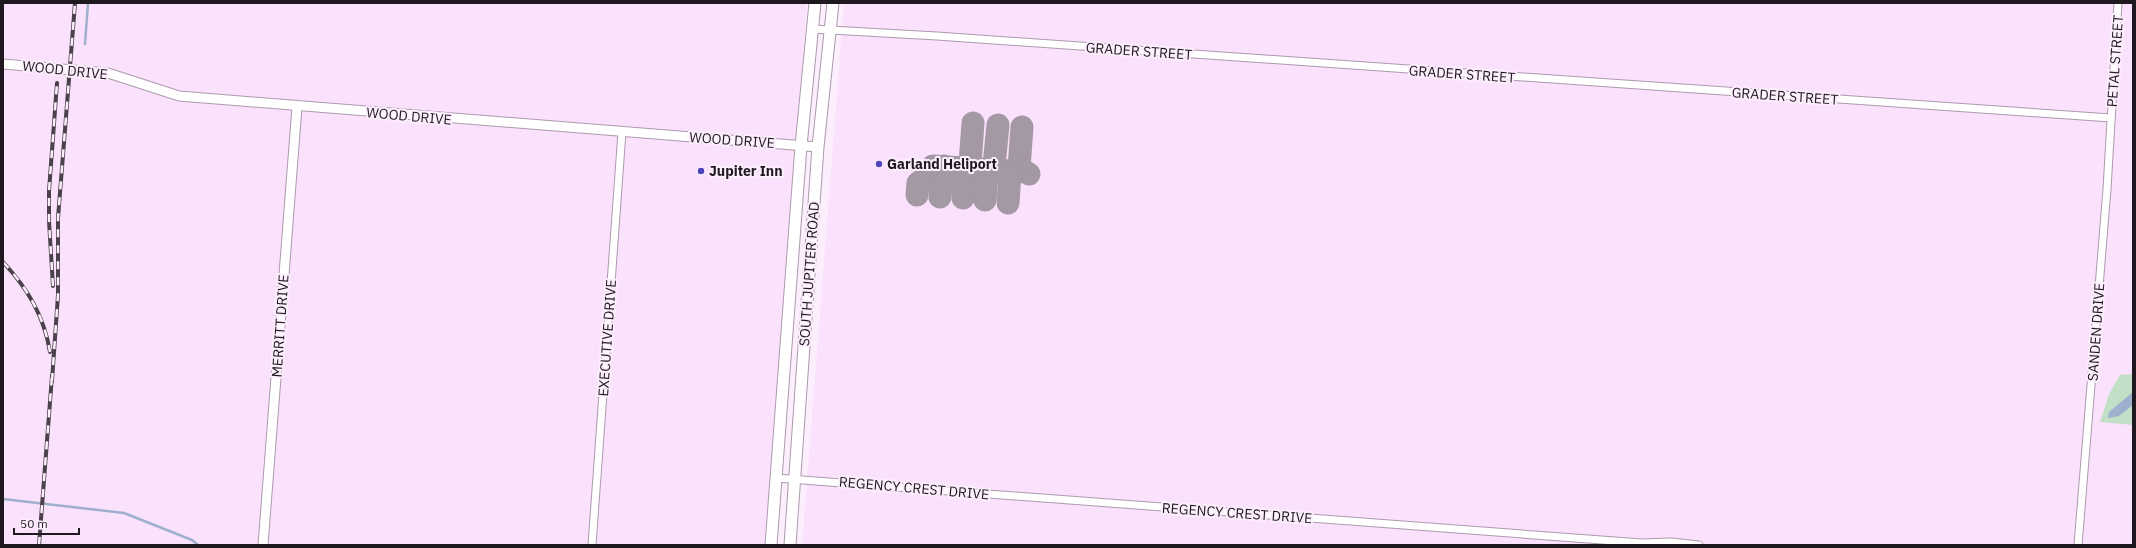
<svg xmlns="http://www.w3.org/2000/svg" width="2136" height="548" viewBox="0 0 2136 548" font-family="'IBM Plex Sans',sans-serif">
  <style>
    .built { fill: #fbe2fc }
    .green { fill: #c2dfc7 }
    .water { fill: #9fb0ce }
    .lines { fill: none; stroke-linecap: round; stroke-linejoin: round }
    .stream { stroke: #9fb0ce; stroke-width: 2.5 }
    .taxiway { stroke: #a498a4; stroke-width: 23 }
    .street-casing { stroke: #ac9aad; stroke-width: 9 }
    .secondary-casing { stroke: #ac9aad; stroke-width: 11 }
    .primary-casing { stroke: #ac9aad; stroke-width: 13 }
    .street { stroke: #fff; stroke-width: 7 }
    .secondary { stroke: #fff; stroke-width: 9 }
    .primary { stroke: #fff; stroke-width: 11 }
    .rail-casing { stroke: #4a414a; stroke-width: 4 }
    .rail { stroke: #fdeefe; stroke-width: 2.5; stroke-dasharray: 8; stroke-linecap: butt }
    .poi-dot { fill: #4e45bc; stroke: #fdeefe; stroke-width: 1.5 }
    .labels { text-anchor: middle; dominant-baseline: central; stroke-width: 4; stroke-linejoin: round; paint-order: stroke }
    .street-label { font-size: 14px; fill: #1f181f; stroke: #fdeefe }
    .poi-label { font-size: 14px; font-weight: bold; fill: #1f181f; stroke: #fdeefe; text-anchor: start }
  </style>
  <rect width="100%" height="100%" fill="#fdeefe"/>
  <g class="built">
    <path d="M3,3H807L766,545H3Z"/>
    <path d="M844,3H2133V545H802Z"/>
  </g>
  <path class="green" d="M2133,374V425L2100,422L2109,394L2120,375Z"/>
  <path class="water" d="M2133,392V405L2119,416L2108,418L2109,412Z"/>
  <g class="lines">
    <g class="stream">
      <path d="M85,44L88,3"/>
      <path d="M3,499L124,513L192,540L198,545"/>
    </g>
    <g class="taxiway">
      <path d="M973,123L970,164L973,168"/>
      <path d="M997,170L994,165L998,125"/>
      <path d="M1021,171L1019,168L1022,127"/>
      <path d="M917,195L918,183L929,175L933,166L1026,172L1029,174"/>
      <path d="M940,197L942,170L944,166"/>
      <path d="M963,198L964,171L967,168"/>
      <path d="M985,200L987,173L990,169"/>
      <path d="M1008,203L1010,173L1013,171"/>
    </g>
    <defs>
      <g id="street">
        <path d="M813,29L937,36L2111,118"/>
        <path d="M776,478L1642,543L1671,542L1699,545"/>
        <path d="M592,545L622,132"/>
        <path d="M2078,545L2107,189L2118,3"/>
      </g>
      <g id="secondary">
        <path d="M3,64L108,73L179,96L818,147"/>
        <path d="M263,545L297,107"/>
      </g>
      <g id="primary">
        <path d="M771,545L801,146L815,3"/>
        <path d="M790,545L818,147L833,3"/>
      </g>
    </defs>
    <use href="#street" class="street-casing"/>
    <use href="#secondary" class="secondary-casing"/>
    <use href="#primary" class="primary-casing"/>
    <use href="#street" class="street"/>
    <use href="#secondary" class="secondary"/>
    <use href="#primary" class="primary"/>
    <defs>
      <g id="rail">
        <path d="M3,262C28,289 44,316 50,352"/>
        <path d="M53,286L49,221V191L57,83"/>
        <path d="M52,381L58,295V218L75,3"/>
        <path d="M39,545L52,376"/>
      </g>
    </defs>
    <use href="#rail" class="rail-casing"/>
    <use href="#rail" class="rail"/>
  </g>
  <g class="poi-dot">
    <circle cx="879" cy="164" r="4"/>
    <circle cx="701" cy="171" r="4"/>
  </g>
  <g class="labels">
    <g class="street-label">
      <text transform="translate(1139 51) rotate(4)">GRADER STREET</text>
      <text transform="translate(2115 61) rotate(-86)">PETAL STREET</text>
      <text transform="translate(65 70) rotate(6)">WOOD DRIVE</text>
      <text transform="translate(1462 74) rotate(4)">GRADER STREET</text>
      <text transform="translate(1785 96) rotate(4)">GRADER STREET</text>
      <text transform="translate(409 116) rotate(5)">WOOD DRIVE</text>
      <text transform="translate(732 140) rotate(4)">WOOD DRIVE</text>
      <text transform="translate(809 274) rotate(-86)">SOUTH JUPITER ROAD</text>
      <text transform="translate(280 326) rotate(-86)">MERRITT DRIVE</text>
      <text transform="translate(2096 332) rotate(-86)">SANDEN DRIVE</text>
      <text transform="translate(607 338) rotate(-86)">EXECUTIVE DRIVE</text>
      <text transform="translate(914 488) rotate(5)">REGENCY CREST DRIVE</text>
      <text transform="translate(1237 513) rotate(4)">REGENCY CREST DRIVE</text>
    </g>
    <g class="poi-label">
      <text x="887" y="164">Garland Heliport</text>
      <text x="709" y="171">Jupiter Inn</text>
    </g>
  </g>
  <rect width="2136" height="548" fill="none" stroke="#1f181f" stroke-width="8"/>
  <path d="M14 528v6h65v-6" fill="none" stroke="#1f181f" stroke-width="2"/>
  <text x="20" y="528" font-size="12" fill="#1f181f" stroke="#fdeefe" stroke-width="3" paint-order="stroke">50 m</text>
</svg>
